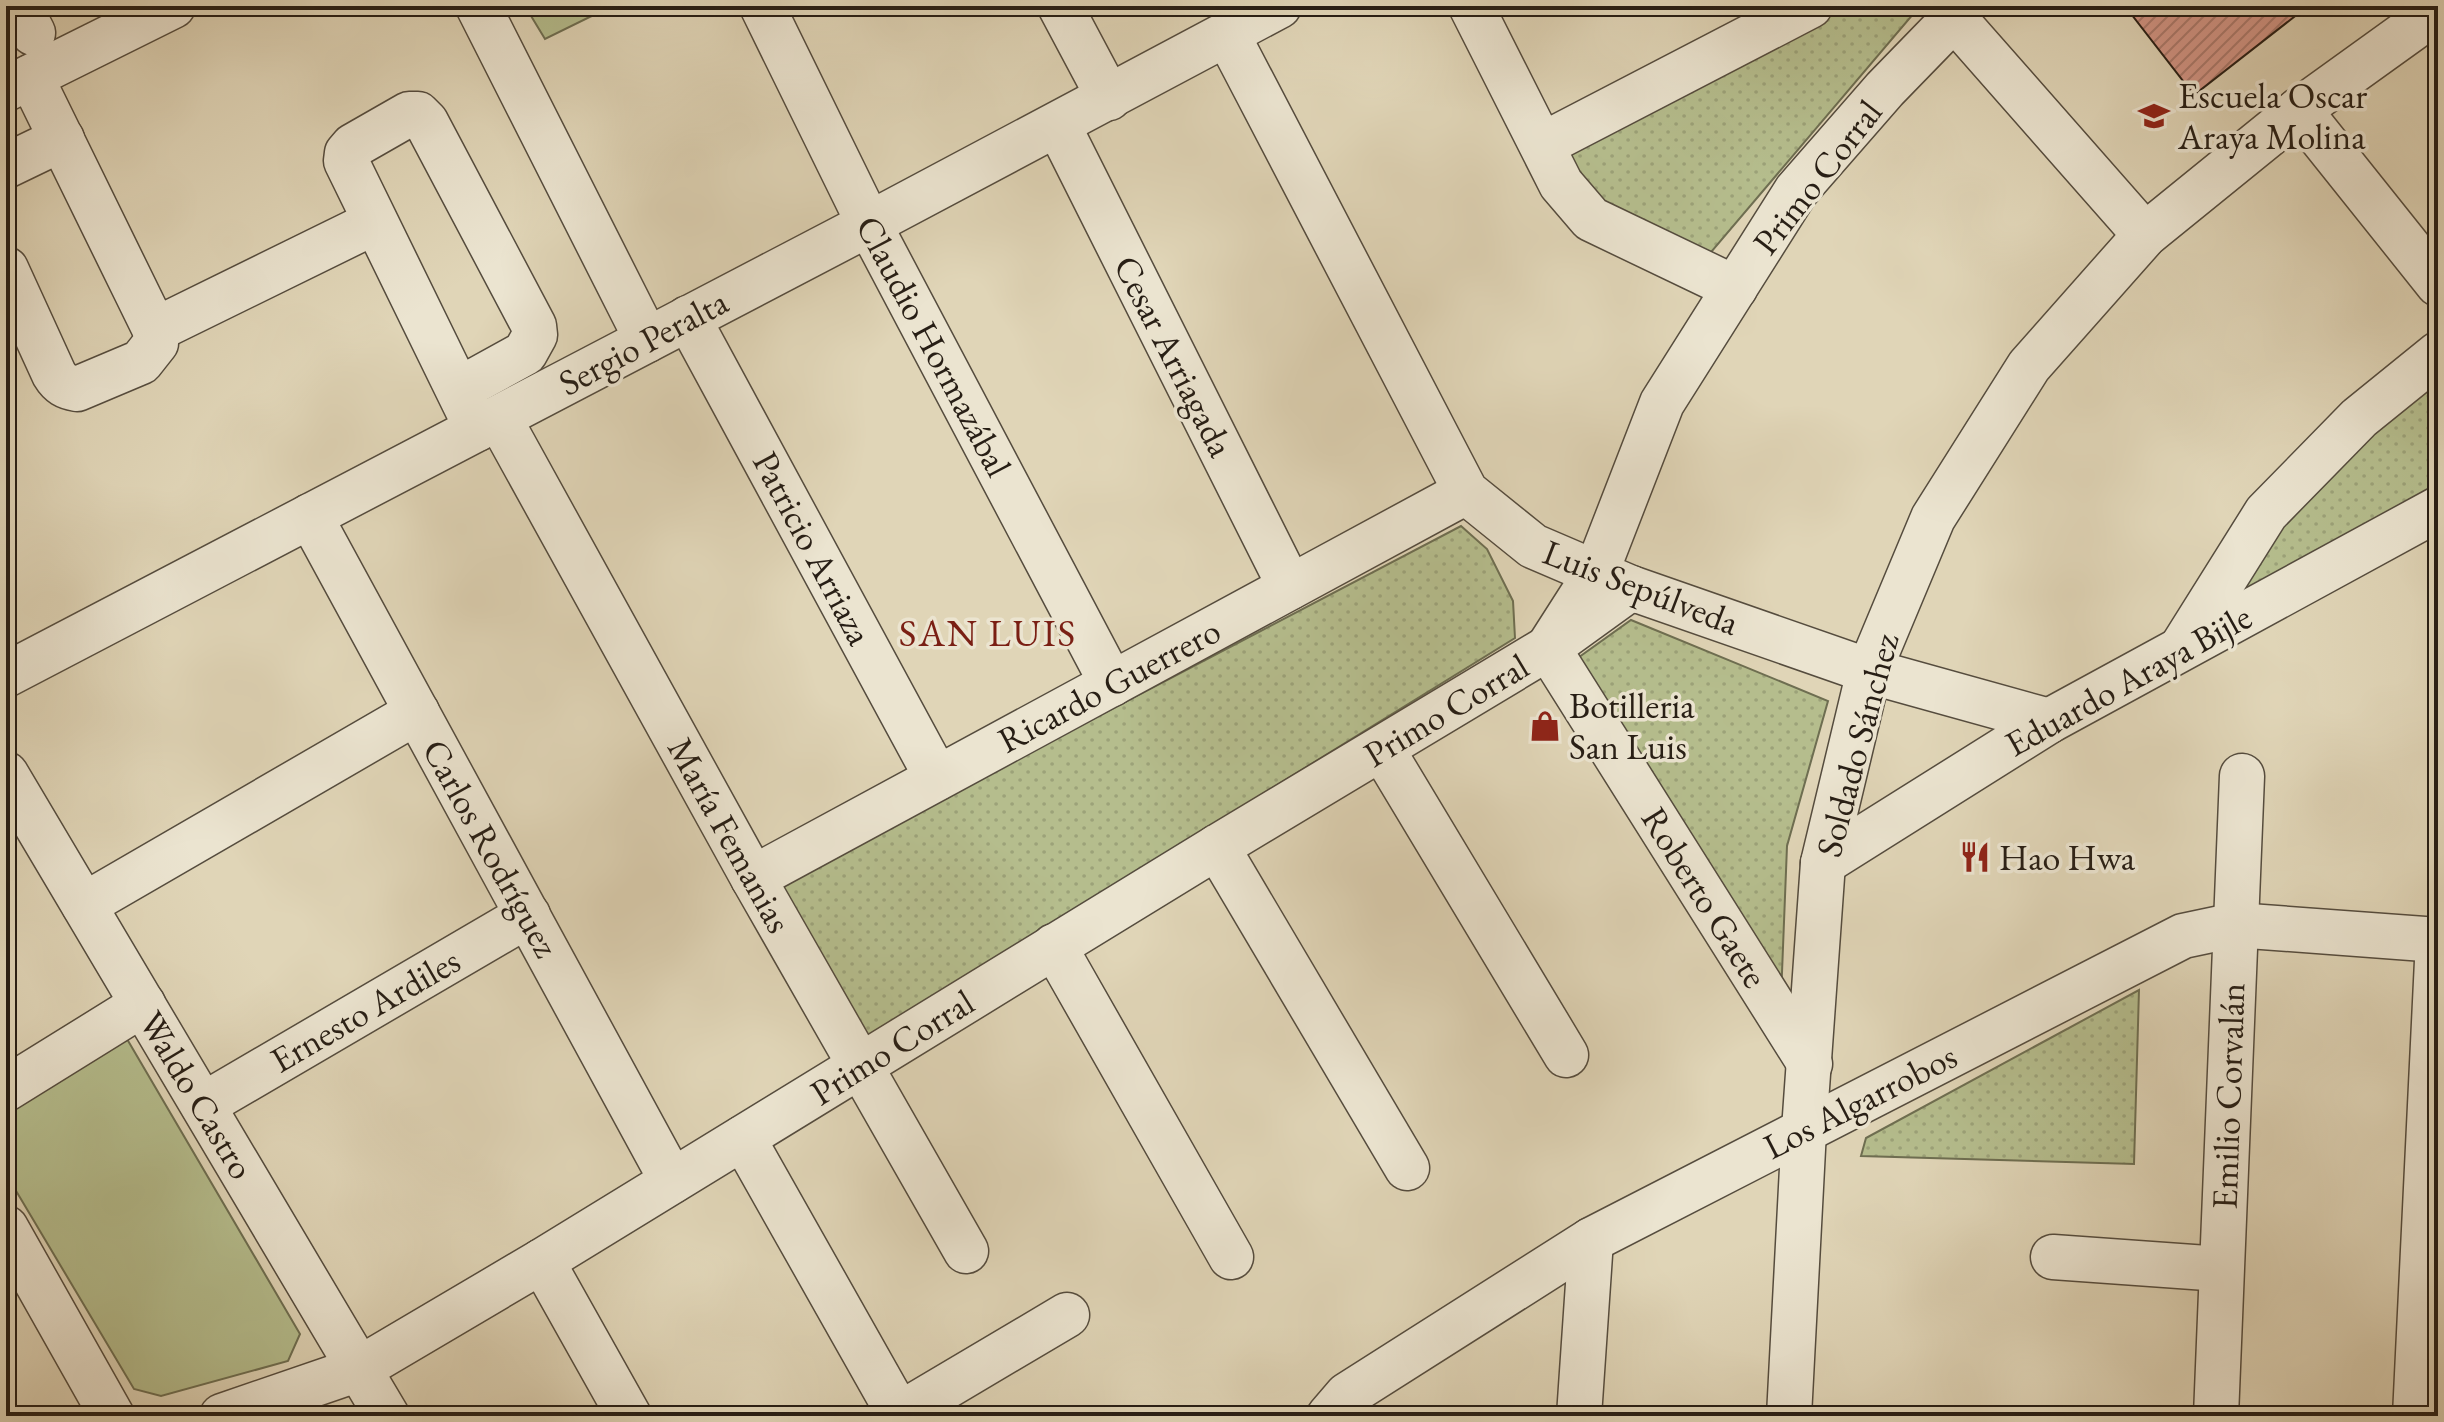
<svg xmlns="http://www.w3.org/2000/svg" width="2444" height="1422" viewBox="0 0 2444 1422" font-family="'EB Garamond',serif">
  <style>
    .green { fill: #b5bd8d; stroke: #6e6e51; stroke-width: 2 }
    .park { fill: url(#park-dots); stroke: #6e6e51; stroke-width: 2 }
    .building { fill: url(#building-hatch); stroke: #271e15; stroke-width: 2 }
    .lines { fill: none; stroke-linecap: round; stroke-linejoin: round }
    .minor-casing { stroke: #554c3e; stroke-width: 47 }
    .minor { stroke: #ebe4d0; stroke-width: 44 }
    .labels { text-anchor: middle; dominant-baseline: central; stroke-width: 7; stroke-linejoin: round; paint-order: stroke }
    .poi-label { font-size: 36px; fill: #271e15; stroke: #ebe4d0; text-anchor: start }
    .street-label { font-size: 36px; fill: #271e15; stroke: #ebe4d0 }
    .neighbourhood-label { font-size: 38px; letter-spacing: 2px; fill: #7a1f14; stroke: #ebe4d0 }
  </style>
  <defs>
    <pattern id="park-dots" width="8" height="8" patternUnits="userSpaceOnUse" patternTransform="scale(2)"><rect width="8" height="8" fill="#b5bd8d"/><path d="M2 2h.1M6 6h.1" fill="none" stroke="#9ca279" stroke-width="1.8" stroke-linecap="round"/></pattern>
    <pattern id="building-hatch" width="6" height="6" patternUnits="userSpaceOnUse" patternTransform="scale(2)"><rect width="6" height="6" fill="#d49687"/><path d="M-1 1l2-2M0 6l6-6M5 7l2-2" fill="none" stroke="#ac7a6d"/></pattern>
  </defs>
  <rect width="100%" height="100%" fill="#e0d5b7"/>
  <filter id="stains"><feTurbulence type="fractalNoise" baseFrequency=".0025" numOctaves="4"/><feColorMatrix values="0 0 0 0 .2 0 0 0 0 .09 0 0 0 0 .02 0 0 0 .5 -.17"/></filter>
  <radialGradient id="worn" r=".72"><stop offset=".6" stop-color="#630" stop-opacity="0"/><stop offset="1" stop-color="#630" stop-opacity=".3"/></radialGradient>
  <g class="green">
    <path d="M525,6H612L545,39Z"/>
    <path d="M127,1039L300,1334L288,1361L161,1396L134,1389L6,1174V1111Z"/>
  </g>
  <g class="park">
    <path d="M1842,6H1920L1706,258L1589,196L1564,148Z"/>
    <path d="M2438,371V487L2218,615L2299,505Z"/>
    <path d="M1461,526L1487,549L1513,601L1515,638L860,1043L774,886Z"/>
    <path d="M1631,620L1828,701L1787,846L1781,998L1575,660Z"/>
    <path d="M2139,990L2134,1164L1861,1156L1866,1138Z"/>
  </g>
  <path class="building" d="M2125,6H2308L2194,95Z"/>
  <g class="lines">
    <defs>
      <g id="minor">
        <path d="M19,6L33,33"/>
        <path d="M478,6L647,340"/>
        <path d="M762,6L869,224L1112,684"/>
        <path d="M1060,6L1109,98"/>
        <path d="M1471,6L1561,184L1591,219L1735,288"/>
        <path d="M1948,6L1954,18L2145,235"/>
        <path d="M1227,34L1466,492L1533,546L1631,588L1869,671L2049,721"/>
        <path d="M31,77L155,330L375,222"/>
        <path d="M6,89L173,6"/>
        <path d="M2299,110L2438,284"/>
        <path d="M1058,125L1290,587"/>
        <path d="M1542,145L1810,6"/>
        <path d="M6,166L62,139"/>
        <path d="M6,269L54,374C60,384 66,387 77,389L141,362L156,343L155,330"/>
        <path d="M688,318L937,778"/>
        <path d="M458,390L525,353L535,335L534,326L426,122L418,114H409L353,146L347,153L346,161L477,429"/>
        <path d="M499,418L753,878L966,1251"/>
        <path d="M310,516L672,1181"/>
        <path d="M2182,647L2266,513L2359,418L2438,354"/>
        <path d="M6,675L869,224L1279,6"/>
        <path d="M1382,749L1566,1055"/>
        <path d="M6,774L387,1416"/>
        <path d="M1217,847L1407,1168"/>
        <path d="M1823,863L2049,721L2438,509"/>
        <path d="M753,878L1466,492"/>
        <path d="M84,905L417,712"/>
        <path d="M1054,946L1231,1257"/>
        <path d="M1810,1064L1548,648L1596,573L1662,403L1796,191L1885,89L1954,18"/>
        <path d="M6,1089L143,1004"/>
        <path d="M203,1105L528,915"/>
        <path d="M743,1138L900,1416"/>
        <path d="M6,1228L112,1416"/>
        <path d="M2053,1257L2221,1269"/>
        <path d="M542,1261L629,1416"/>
        <path d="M900,1414L1067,1315"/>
        <path d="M222,1416L359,1369L542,1261L1217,847L1548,648L1631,588"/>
        <path d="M1329,1416L1347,1395L1591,1240L2183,936L2235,925L2438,940"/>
        <path d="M1579,1416L1591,1240"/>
        <path d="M1789,1416L1804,1130L1823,863L1869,671L1933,518L2029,366L2145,235L2299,110L2438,10"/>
        <path d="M2216,1416L2242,776"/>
        <path d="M2415,1416L2438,940"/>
      </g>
    </defs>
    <use href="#minor" class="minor-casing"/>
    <use href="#minor" class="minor"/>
  </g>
  <defs>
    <symbol id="school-bare" viewBox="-9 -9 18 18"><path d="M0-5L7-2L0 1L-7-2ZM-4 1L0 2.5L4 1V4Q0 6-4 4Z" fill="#8f2418" stroke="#ebe4d0" stroke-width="2.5" paint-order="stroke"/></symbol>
    <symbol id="shop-bare" viewBox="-9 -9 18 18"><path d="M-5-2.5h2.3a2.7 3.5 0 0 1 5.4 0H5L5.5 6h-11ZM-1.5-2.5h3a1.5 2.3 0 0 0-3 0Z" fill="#8f2418" stroke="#ebe4d0" stroke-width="2.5" paint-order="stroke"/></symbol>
    <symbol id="restaurant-bare" viewBox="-9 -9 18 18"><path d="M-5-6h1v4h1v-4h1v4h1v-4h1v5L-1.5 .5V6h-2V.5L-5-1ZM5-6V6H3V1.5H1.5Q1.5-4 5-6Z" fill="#8f2418" stroke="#ebe4d0" stroke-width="2.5" paint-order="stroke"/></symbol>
  </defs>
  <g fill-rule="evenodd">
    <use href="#school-bare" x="2132" y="94" width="44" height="44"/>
    <use href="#shop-bare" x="1523" y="704" width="44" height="44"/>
    <use href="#restaurant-bare" x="1953" y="835" width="44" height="44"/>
  </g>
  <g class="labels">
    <g class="poi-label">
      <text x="2178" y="95">Escuela Oscar<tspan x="2178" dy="41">Araya Molina</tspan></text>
      <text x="1569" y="705">Botilleria<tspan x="1569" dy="41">San Luis</tspan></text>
      <text x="1999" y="857">Hao Hwa</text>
    </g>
    <g class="street-label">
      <text transform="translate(1817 177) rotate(-52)">Primo Corral</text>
      <text transform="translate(643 342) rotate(-28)">Sergio Peralta</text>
      <text transform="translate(934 346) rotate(62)">Claudio Hormazábal</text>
      <text transform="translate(1174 356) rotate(63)">Cesar Arriagada</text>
      <text transform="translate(813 548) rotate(62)">Patricio Arriaza</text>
      <text transform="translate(1641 587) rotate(21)">Luis Sepúlveda</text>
      <text transform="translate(2128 680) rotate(-29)">Eduardo Araya Bijle</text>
      <text transform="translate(1109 685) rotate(-28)">Ricardo Guerrero</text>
      <text transform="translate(1446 710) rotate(-31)">Primo Corral</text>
      <text transform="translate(1857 745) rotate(-75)">Soldado Sánchez</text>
      <text transform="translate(730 835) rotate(61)">María Femanias</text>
      <text transform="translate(491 848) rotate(61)">Carlos Rodríguez</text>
      <text transform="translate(1705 897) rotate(58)">Roberto Gaete</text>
      <text transform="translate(365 1010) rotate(-30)">Ernesto Ardiles</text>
      <text transform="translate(892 1047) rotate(-32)">Primo Corral</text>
      <text transform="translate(197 1095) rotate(59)">Waldo Castro</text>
      <text transform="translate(2228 1096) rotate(-88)">Emilio Corvalán</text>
      <text transform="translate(1860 1101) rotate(-27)">Los Algarrobos</text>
    </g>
    <g class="neighbourhood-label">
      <text x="988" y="632">SAN LUIS</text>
    </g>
  </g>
  <rect width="2444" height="1422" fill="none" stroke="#e0d5b7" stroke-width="32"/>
  <rect x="8" y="8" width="2428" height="1406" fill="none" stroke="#271e15" stroke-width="4"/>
  <rect x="16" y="16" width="2412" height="1390" fill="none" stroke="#271e15" stroke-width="2"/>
  <rect width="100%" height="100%" filter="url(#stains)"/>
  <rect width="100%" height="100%" fill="url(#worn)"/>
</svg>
